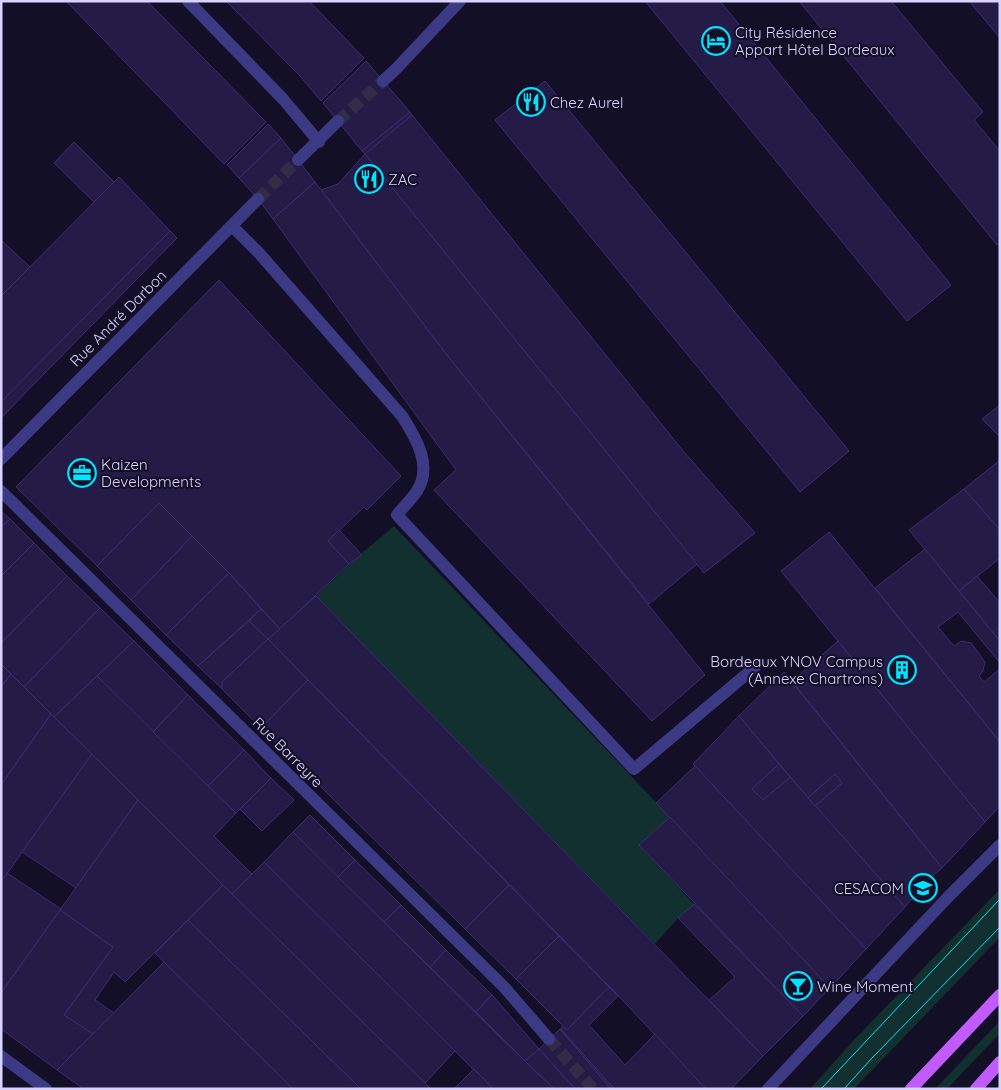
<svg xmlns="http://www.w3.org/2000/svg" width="1001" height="1090" viewBox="0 0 1001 1090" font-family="Quicksand,sans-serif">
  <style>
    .green { fill: #12302f }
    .building { fill: #241b47; stroke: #3b2d73 }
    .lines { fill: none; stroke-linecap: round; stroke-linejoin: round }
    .minor-tunnel { stroke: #312d47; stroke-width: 12; stroke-dasharray: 12 6; stroke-linecap: butt }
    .minor { stroke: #3d3a85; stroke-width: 12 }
    .major { stroke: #c25bff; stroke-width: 12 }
    .tram { stroke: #00e5ff; stroke-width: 1 }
    .labels { text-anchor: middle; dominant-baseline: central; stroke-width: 4; stroke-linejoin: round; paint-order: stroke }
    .poi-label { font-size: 15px; fill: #d9d4ff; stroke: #130f26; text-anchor: start }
    .street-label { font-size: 15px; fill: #d9d4ff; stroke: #130f26 }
  </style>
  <rect width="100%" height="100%" fill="#130f26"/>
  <g class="green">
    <path d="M394,526L670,817L639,845L694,904L678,918L655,944L316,596L362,553Z"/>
    <path d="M1000,889V937L854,1089H810L853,1041Z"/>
    <path d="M1000,1021V1033L947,1089H935Z"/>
  </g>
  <g class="building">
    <path d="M66,1H147L266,122L224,164Z"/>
    <path d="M226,1H309L364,58L321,101L300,76Z"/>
    <path d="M645,1H720L951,285L907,321Z"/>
    <path d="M799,1H891L983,112L974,120L1000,151V243L997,245Z"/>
    <path d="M969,1H1000V38Z"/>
    <path d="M366,61L410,112L362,151L323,103Z"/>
    <path d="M545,81L849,451L800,492L495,120Z"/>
    <path d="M410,112L412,115L365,154L362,151Z"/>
    <path d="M412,115L684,452L755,533L704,573L365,154Z"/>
    <path d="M268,124L281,138L239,178L227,165Z"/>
    <path d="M281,138L315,182L273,219L258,199L239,178Z"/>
    <path d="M74,142L114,182L94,202L54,163Z"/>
    <path d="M365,154L697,564L649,604L450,359L321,190L338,184Z"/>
    <path d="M119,177L170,231L1,402V296Z"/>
    <path d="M315,182L450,359L705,675L652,721L434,490L456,470L273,219Z"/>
    <path d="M170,231L177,238L1,418V402Z"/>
    <path d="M1,240L30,267L1,296Z"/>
    <path d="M219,280L401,476L367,510L364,507L328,541L349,564L280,629L229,573L159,503L97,566L16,487Z"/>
    <path d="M1000,405V437L982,419Z"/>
    <path d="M1000,460V530L964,489Z"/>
    <path d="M964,489L1000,530V558L959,591L909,530Z"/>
    <path d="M159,503L192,536L131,600L97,566Z"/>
    <path d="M1,511L10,519L1,527Z"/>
    <path d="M10,519L34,543L1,576V527Z"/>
    <path d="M339,530L362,555L349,564L328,541Z"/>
    <path d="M829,532L1000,742V806L985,822L781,571Z"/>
    <path d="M192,536L229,573L166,635L131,600Z"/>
    <path d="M34,543L67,576L1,643V576Z"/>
    <path d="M925,549L1000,641V663L958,612L938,627L954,646L961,641L971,643L985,662L983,671L979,676L984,682L1000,669V742L875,588Z"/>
    <path d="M229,573L261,609L198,666L166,635Z"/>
    <path d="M67,576L100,608L24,687L1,664V643Z"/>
    <path d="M977,576L1000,603V641L959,591Z"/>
    <path d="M316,596L763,1056L731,1089H706L611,988L268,639Z"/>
    <path d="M100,608L134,641L54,717L24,687Z"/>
    <path d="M261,609L280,629L268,639L249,621Z"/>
    <path d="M249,621L268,639L222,682V689L198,666Z"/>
    <path d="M268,639L308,680L261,728L222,689V682Z"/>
    <path d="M134,641L188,695L153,732L97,676Z"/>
    <path d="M838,641L985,822L942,868L792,681Z"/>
    <path d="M1,664L11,674L1,687Z"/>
    <path d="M784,672L942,868L930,878L905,907L815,806L842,783L835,774L808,798L739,716Z"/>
    <path d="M11,674L51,714L1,785V687Z"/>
    <path d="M97,676L236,813L214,836L252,874L232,894L54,717Z"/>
    <path d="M308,680L509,885L465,929L261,728Z"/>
    <path d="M188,695L244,750L208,786L153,732Z"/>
    <path d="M51,714L92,754L1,882V785Z"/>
    <path d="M739,716L779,764L752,789L763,800L790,777L905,907L866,949L693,764Z"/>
    <path d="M244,750L271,778L236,813L208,786Z"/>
    <path d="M92,754L138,800L76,888L22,852Z"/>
    <path d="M779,764L790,777L763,800L752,789Z"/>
    <path d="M695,766L866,949L830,988L656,803Z"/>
    <path d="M835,774L842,783L815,806L808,798Z"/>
    <path d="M271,778L294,800L262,831L240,809Z"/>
    <path d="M138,800L223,885L125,982L114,972L95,1000L114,1013L93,1034L64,1015L113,947L60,910Z"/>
    <path d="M310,815L355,860L338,877L293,832Z"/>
    <path d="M670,817L830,988L803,1016L639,845Z"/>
    <path d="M293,832L500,1037L554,1089H493L471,1067L264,862Z"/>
    <path d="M355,860L401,905L384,922L338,877Z"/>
    <path d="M264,862L455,1051L425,1083L232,894Z"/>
    <path d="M7,873L61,909L1,993V882Z"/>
    <path d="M223,885L232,894L431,1089H361L188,920Z"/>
    <path d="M509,885L559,936L516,979L465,929Z"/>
    <path d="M694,904L803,1016L763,1056L709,1000L735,977L678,918Z"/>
    <path d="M401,905L446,950L430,967L384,922Z"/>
    <path d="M60,910L113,947L64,1015L93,1034L57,1070L1,1029V993Z"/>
    <path d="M188,920L360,1088L361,1089H293L155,953Z"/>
    <path d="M559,936L609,987L567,1030L516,979Z"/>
    <path d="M446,950L492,995L476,1012L430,967Z"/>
    <path d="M164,962L293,1089H84L57,1070Z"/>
    <path d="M609,987L618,996L589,1025L625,1065L655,1034L706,1089H614L561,1029L563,1026L567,1030Z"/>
    <path d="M492,995L539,1049L525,1061L476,1012Z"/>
    <path d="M560,1029L611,1089H575L539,1049Z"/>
    <path d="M560,1029H561L614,1089H611Z"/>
    <path d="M539,1049L575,1089H554L525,1061Z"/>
    <path d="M474,1069L484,1079L493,1089H454Z"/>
  </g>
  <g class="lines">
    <g class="minor-tunnel">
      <path d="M338,121L383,81"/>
      <path d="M258,199L298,160"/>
      <path d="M549,1039L593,1089"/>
    </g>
    <g class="minor">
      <path d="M188,1L283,99L319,142"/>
      <path d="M383,81L396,69L460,1"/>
      <path d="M298,160L338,121"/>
      <path d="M232,226L259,253L402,416C416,438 433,466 417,491C411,500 403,507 397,515L634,769L755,667"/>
      <path d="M1,459L258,199"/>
      <path d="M1,491L504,987L549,1039"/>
      <path d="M1,1056L46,1089"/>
      <path d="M768,1089L949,896L1000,845"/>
    </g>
    <g class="major">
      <path d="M911,1089L1000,995"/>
      <path d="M976,1089L1000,1062"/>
    </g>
    <g class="tram">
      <path d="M821,1089L1000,899"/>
      <path d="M844,1089L872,1058L1000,927"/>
    </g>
  </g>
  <defs>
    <symbol id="hotel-ring" viewBox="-11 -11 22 22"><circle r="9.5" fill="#130f26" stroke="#00e5ff" stroke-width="1.5"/><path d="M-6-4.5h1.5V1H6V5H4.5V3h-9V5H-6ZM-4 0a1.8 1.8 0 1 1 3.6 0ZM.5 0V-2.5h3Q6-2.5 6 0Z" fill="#00e5ff"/></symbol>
    <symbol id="restaurant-ring" viewBox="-11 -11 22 22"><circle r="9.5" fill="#130f26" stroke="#00e5ff" stroke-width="1.5"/><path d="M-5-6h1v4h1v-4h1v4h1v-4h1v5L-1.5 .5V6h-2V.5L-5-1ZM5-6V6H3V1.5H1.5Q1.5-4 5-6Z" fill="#00e5ff"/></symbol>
    <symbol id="office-ring" viewBox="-11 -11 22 22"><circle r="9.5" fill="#130f26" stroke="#00e5ff" stroke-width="1.5"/><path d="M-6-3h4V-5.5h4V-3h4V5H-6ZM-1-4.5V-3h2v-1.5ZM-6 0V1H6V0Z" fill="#00e5ff"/></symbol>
    <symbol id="building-ring" viewBox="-11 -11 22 22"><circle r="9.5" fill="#130f26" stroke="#00e5ff" stroke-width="1.5"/><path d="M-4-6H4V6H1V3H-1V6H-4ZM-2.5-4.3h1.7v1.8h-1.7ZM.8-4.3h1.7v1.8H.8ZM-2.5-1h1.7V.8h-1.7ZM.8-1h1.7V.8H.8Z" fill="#00e5ff"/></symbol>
    <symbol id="university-ring" viewBox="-11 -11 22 22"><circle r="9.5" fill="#130f26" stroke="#00e5ff" stroke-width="1.5"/><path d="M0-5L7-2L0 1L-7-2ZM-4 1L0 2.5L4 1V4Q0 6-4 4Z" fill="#00e5ff"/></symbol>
    <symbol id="bar-ring" viewBox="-11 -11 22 22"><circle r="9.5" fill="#130f26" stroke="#00e5ff" stroke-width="1.5"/><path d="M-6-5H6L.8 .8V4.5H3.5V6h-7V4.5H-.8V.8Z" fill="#00e5ff"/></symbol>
  </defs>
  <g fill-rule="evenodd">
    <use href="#hotel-ring" x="700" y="25" width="32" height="32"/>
    <use href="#restaurant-ring" x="515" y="86" width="32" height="32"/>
    <use href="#restaurant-ring" x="353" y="163" width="32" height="32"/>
    <use href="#office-ring" x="66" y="457" width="32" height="32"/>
    <use href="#building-ring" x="886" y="654" width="32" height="32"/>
    <use href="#university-ring" x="907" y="872" width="32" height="32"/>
    <use href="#bar-ring" x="782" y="970" width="32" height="32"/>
  </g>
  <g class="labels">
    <g class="poi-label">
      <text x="735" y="32">City Résidence<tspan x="735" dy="17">Appart Hôtel Bordeaux</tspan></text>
      <text x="550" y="102">Chez Aurel</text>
      <text x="388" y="179">ZAC</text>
      <text x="101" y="464">Kaizen<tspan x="101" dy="17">Developments</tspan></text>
      <text x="883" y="661" text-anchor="end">Bordeaux YNOV Campus<tspan x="883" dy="17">(Annexe Chartrons)</tspan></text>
      <text x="904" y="888" text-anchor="end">CESACOM</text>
      <text x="817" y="986">Wine Moment</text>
    </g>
    <g class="street-label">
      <text transform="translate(118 318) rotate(-45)">Rue André Darbon</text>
      <text transform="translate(288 752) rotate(45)">Rue Barreyre</text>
    </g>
  </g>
  <rect width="1001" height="1090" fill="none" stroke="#d9d4ff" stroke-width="5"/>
</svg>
